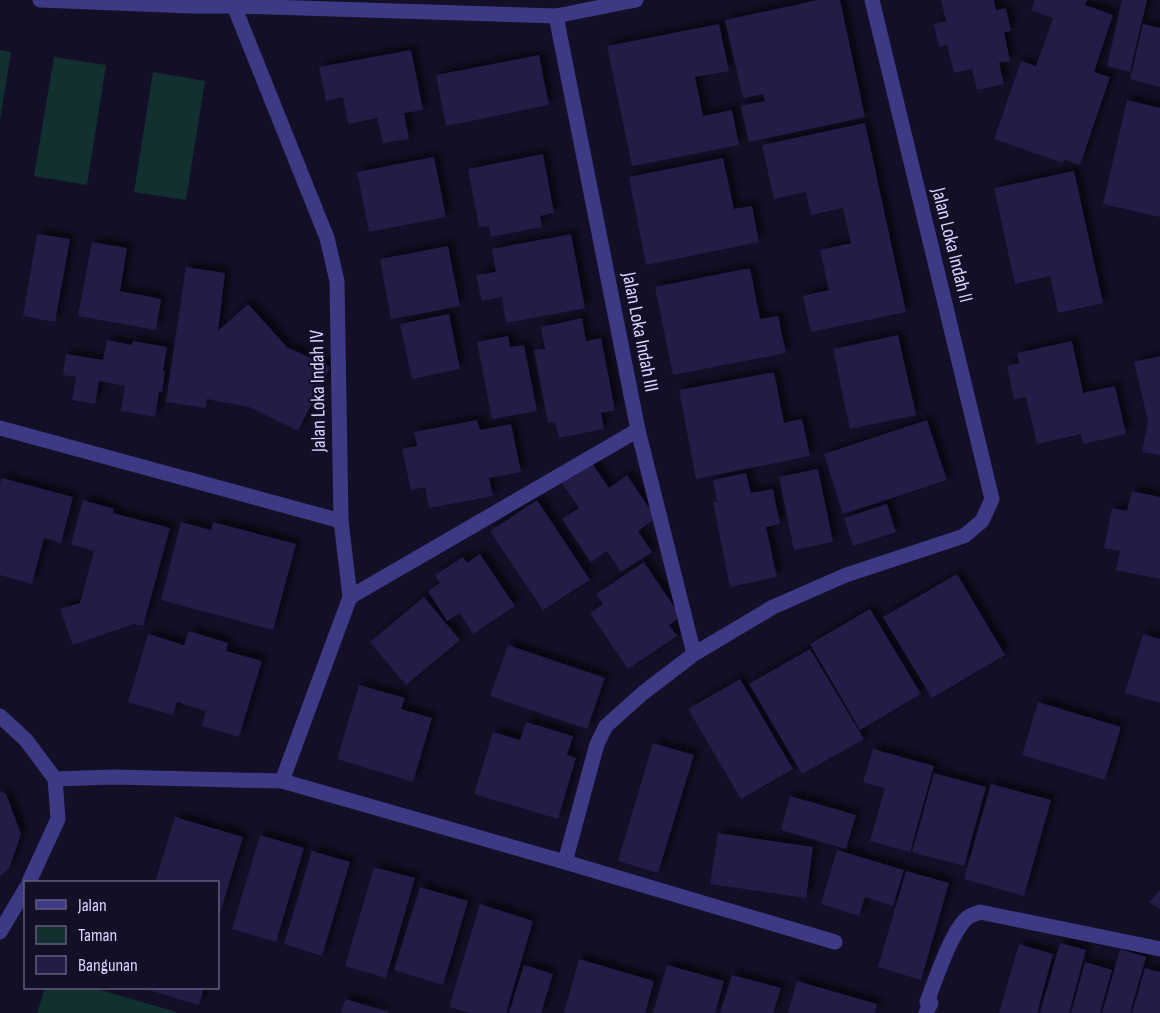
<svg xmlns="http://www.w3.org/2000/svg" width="1160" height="1013" viewBox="0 0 1160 1013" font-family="'Sofia Sans Condensed',sans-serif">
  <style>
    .green { fill: #12302f }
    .building { fill: #241b47; filter: url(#shadow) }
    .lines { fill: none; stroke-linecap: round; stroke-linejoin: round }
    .minor { stroke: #3d3a85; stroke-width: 15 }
    .labels { text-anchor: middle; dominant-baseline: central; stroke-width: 4.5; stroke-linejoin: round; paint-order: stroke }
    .street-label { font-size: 20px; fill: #d9d4ff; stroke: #130f26 }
  </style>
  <defs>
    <filter id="shadow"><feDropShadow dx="5.5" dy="-5.5" stdDeviation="3" flood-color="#0009"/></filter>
  </defs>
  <rect width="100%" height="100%" fill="#130f26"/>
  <g class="green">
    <path d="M0,50L11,52L0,120Z"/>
    <path d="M54,57L106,65L87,185L34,176Z"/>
    <path d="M153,72L205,81L186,200L134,192Z"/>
    <path d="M45,988H94L176,1012V1013H37Z"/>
  </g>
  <g class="building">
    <path d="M818,0H840L865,117L749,142L741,106L765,101L763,94L743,98L725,20Z"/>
    <path d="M941,0H994L996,10L1006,8L1011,31L1004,32L1010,61L999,63L1004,84L977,90L972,69L954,73L947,45L939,47L934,24L946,21Z"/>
    <path d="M1035,0H1087L1085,5L1113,15L1094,72L1110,77L1080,165L1064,159L1063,163L994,139L1021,61L1036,66L1053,18L1031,10Z"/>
    <path d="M1122,0H1147L1130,72L1107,66Z"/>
    <path d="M719,24L729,71L695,77L703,116L732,110L739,145L632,166L607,46Z"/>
    <path d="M1143,24L1160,28V87L1130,79Z"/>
    <path d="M411,50L423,110L404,113L409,139L383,143L377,118L348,124L343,97L326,101L319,67Z"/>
    <path d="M539,55L549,105L446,126L436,75Z"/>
    <path d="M1127,100L1160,108V217L1103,204Z"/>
    <path d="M865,123L906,312L811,332L803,296L829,290L820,250L851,243L843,208L811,215L806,192L774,199L762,145Z"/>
    <path d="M543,154L554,213L540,216L542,227L491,237L489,226L479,227L468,169Z"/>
    <path d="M434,157L446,217L369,232L357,172Z"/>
    <path d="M723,158L734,209L752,206L759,242L646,265L629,177Z"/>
    <path d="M1074,171L1103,303L1058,313L1050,276L1015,284L994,188Z"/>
    <path d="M37,234L70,239L55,322L23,316Z"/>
    <path d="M571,234L585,308L506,323L502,297L482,301L476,275L496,272L492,249Z"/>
    <path d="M92,242L127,248L120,291L161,299L156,330L78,316Z"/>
    <path d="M448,246L460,306L391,319L380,259Z"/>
    <path d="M186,267L225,273L218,331L248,304L287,347L330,367L298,431L249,407L207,399L206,408L166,402Z"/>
    <path d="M750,268L760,319L778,316L786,353L673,375L655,287Z"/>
    <path d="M449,314L460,369L412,379L400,324Z"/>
    <path d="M582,318L586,341L601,338L615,410L601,413L604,429L559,438L555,422L548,423L534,350L545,349L541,327Z"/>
    <path d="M898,335L916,415L850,429L833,349Z"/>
    <path d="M508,336L510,347L524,345L537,411L492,419L477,342Z"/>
    <path d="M107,340L132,345L133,341L167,347L163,371H165L162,392H159L155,417L121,411L125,386L99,381L95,404L72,400L76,377L63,375L66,354L103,360Z"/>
    <path d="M1072,341L1083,393L1115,386L1126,434L1083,444L1081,434L1037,444L1026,397L1014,399L1007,366L1019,363L1017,353Z"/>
    <path d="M1160,356V455L1142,452L1148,421L1134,362Z"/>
    <path d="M774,372L784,423L802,419L810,456L696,479L679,390Z"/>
    <path d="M477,420L480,430L511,424L521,472L489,478L493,496L429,508L425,487L411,490L402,449L417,446L414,432Z"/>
    <path d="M927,420L947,480L843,514L824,454Z"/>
    <path d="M592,463L609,488L627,475L656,518L638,531L652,552L621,572L607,551L591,562L562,519L579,508L562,483Z"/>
    <path d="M818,469L833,542L794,550L779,477Z"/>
    <path d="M746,473L751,493L773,489L780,524L766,527L777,577L730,587L713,502H717L713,480Z"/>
    <path d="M2,478L73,497L61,543L44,538L32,584L0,575V483Z"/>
    <path d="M1132,491L1160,497V579L1116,570L1120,551L1104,548L1112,508L1127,511Z"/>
    <path d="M83,500L114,509L113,513L170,528L143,626L134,624L73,645L60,609L80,603L94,551L71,544Z"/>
    <path d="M537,500L590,580L543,610L490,531Z"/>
    <path d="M887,504L896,532L853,546L844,518Z"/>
    <path d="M181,522L211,530L213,522L296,544L273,630L161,600Z"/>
    <path d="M480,554L515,606L473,634L460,613L447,621L428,591L440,583L435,575L463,557L467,563Z"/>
    <path d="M644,562L681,617L669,625L677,636L628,669L590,613L603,604L596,594Z"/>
    <path d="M957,574L1005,655L932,698L883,617Z"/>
    <path d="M424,597L460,640L406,685L370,642Z"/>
    <path d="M870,609L921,694L860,730L810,644Z"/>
    <path d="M189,631L228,643L226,651L262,661L239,737L202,726L206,711L177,702L173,715L128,702L148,634L184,645Z"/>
    <path d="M1143,634L1160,639V703L1125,693Z"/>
    <path d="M508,645L605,678L587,729L490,696Z"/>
    <path d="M810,649L864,739L802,774L749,684Z"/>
    <path d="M740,679L793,769L741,799L688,709Z"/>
    <path d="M359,685L405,698L401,709L432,718L413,782L337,759Z"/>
    <path d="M1038,702L1121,727L1105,780L1022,755Z"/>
    <path d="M526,722L573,736L567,755L576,758L558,819L474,794L493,732L520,740Z"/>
    <path d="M653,743L694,755L658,873L618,861Z"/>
    <path d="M873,749L934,766L910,852L870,841L885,788L863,782Z"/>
    <path d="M934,773L986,787L964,866L912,852Z"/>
    <path d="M991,784L1051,800L1024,896L964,879Z"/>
    <path d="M0,791L6,794L21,834L9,869L0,876Z"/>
    <path d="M790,796L856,815L846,849L781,830Z"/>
    <path d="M175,817L243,837L218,920V882H155Z"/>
    <path d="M718,833L813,847L806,898L710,884Z"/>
    <path d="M260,835L304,848L276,942L232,929Z"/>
    <path d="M837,850L904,870L893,906L865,897L859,916L821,904Z"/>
    <path d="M312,851L350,862L322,956L284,944Z"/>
    <path d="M374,867L415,878L386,978L345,966Z"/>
    <path d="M906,871L949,883L921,980L878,967Z"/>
    <path d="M420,887L468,901L443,985L394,970Z"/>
    <path d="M1160,890V909L1149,902Z"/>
    <path d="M480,904L533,921L506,1013H470L449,1007Z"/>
    <path d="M1060,943L1086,950L1069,1013H1040Z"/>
    <path d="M1019,944L1053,954L1037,1013H999Z"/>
    <path d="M1120,949L1146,957L1130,1013H1102Z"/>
    <path d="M579,959L654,981L645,1013H564Z"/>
    <path d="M1085,962L1112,970L1100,1013H1071Z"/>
    <path d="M524,965L553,974L541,1013H509Z"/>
    <path d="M667,965L724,981L715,1013H653Z"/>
    <path d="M1145,968L1160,972V1013H1132Z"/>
    <path d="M732,975L781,988L773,1013H720Z"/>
    <path d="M797,981L877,1004L875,1013H788Z"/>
    <path d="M142,988H204L199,1005Z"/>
    <path d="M345,999L389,1012L388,1013H341Z"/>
  </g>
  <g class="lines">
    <g class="minor">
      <path d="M40,0L191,6H234L556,16L636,0"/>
      <path d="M234,6L327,238L337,281L341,521L350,597L282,781"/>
      <path d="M556,16L638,430L694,654"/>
      <path d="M0,428L341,521"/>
      <path d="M350,597L638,430"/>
      <path d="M0,716L26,740L55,779L58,819L29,882"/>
      <path d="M55,779L113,777L282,781L565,862L835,942"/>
      <path d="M565,862L597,744L606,726L643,693L694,654L773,607L846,575L964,536L982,521L992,499L872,0"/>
      <path d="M0,932L26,888"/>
      <path d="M926,1013L931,1003L927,1002C935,981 951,932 967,918C970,915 976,914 980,912L1160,949"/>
    </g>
  </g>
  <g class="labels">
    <g class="street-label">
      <text transform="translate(952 245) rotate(76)">Jalan Loka Indah II</text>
      <text transform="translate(640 332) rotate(79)">Jalan Loka Indah III</text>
      <text transform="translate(318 391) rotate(-91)">Jalan Loka Indah IV</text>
    </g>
  </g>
  <rect x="24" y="881" width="195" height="108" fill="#130f26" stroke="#625e7d" stroke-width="1.5"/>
  <rect x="36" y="900" width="30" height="9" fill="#3d3a85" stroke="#625e7d" stroke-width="1.5"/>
  <text x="78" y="911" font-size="18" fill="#d9d4ff">Jalan</text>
  <rect x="36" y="926" width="30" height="18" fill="#12302f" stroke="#625e7d" stroke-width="1.5"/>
  <text x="78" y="941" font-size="18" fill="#d9d4ff">Taman</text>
  <rect x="36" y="956" width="30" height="18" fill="#241b47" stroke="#625e7d" stroke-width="1.5"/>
  <text x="78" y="971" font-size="18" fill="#d9d4ff">Bangunan</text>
</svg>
